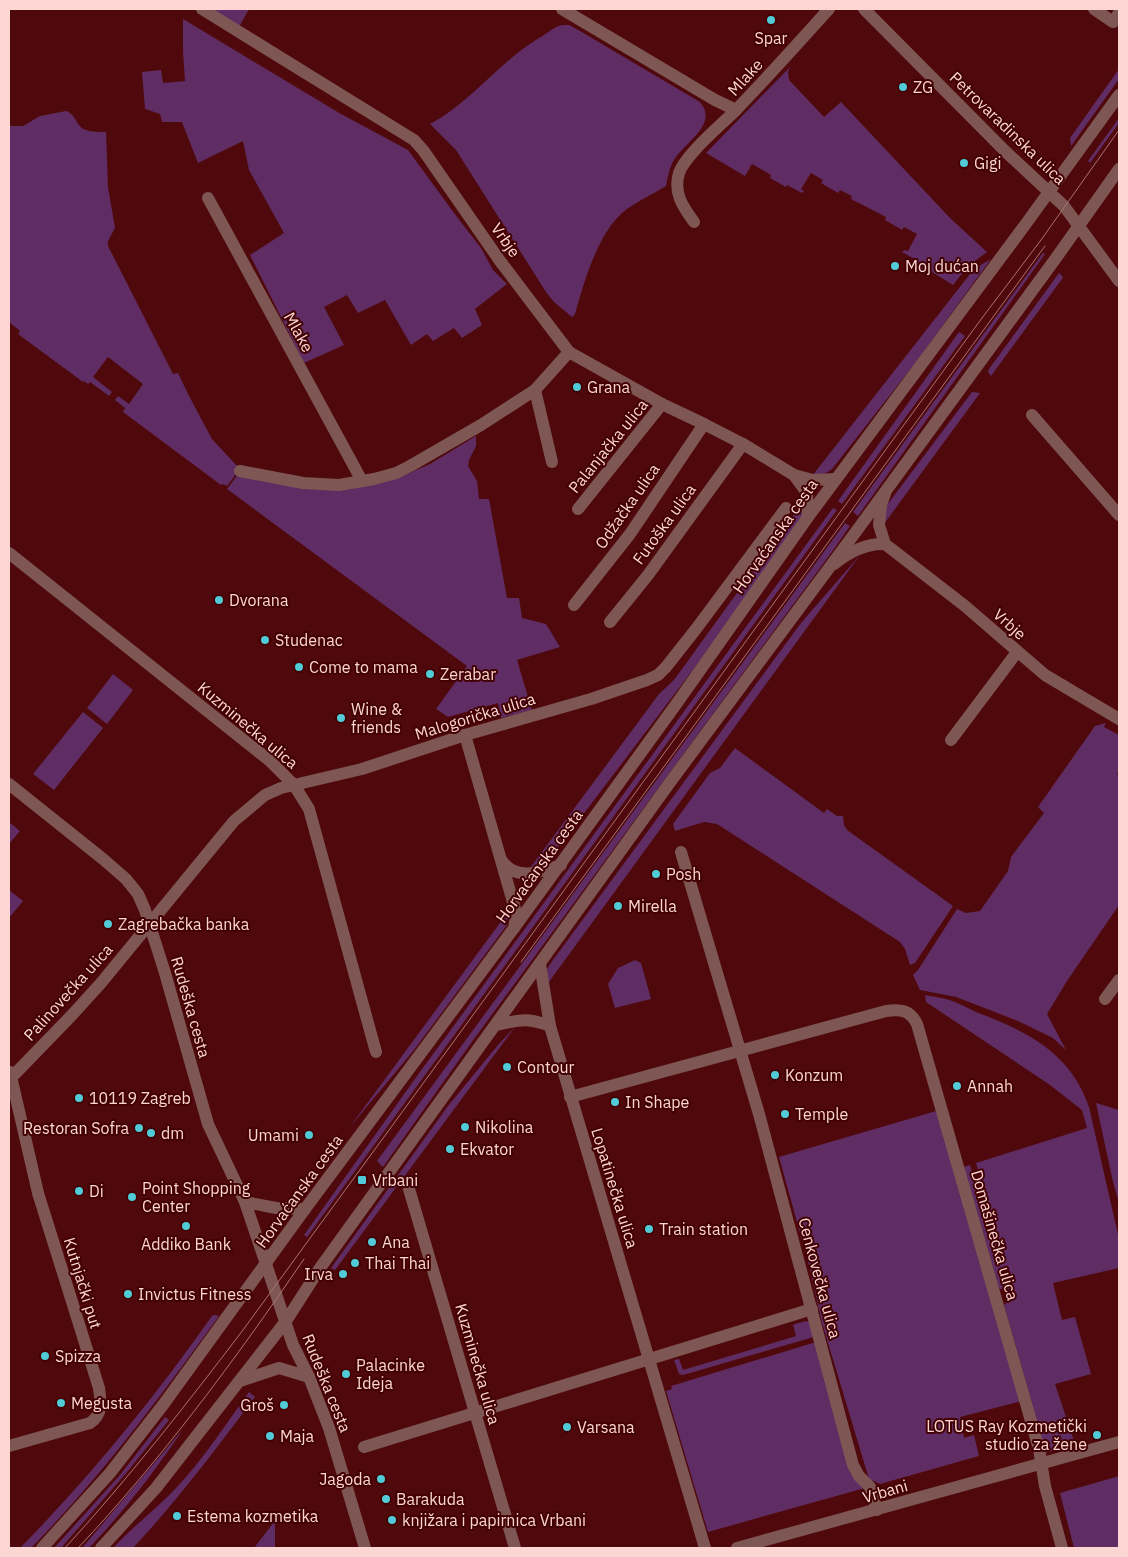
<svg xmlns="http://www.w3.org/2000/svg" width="1128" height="1557" viewBox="0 0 1128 1557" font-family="'IBM Plex Sans',sans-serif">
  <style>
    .green { fill: #5f2d63 }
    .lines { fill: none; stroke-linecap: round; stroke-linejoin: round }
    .minor { stroke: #7e5754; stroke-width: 12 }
    .tertiary { stroke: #7e5754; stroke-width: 12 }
    .tram { stroke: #a97474; stroke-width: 1 }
    .poi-dot { fill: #52cbd8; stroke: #430003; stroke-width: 2 }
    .labels { text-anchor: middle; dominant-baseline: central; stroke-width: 4; stroke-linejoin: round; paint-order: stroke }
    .poi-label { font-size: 16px; fill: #fbd6d3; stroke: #430003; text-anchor: start }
    .street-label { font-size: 16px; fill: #fbd6d3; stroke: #430003 }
  </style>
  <rect width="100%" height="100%" fill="#4f080b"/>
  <g class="green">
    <path d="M212,9H249L239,27Z"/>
    <path d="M183,19L341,114L408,150L457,217L481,248L493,270L507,284L475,309L482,325L462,338L454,328L433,341L427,334L411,345L385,300L358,313L347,295L324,307L344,345L304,363L250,255L284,233L249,170L243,141L198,163L182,122H162L160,114L145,109L142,72L161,70L163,83L185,81L183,52Z"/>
    <path d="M562,25H569L580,31L700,102C719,124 685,142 674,160C669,168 668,177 666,186C652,195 635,202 622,213C597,236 584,282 575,314L572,317L554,302L546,292L456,150L430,124C471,102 499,62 539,38C547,34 553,27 562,25Z"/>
    <path d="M790,67L788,72L789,80L824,117L841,102L950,218L987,252L968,266L953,285L927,269L924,273L914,268L918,261L902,252L904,250L908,251L917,234L904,227L902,230L885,220L886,217L851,199L852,196L840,190L838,193L821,183L823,180L811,173L801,189L804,191L802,193L787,185L786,187L770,178L771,175L752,164L745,176L706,153Z"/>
    <path d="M1119,69V79L1071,146L1070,138Z"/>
    <path d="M66,111C77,115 76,127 86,130C92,132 100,132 106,132L108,187L115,228L108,241V246L173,374L178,373L188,394L212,439L237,466L239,470L227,486L223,484L221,485L123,412L125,408L115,400L118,396L129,404L143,384L108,357L93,377L112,392L109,396L90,382L88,384L84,381L83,382L18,334L20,331L9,322V126H23L40,116Z"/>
    <path d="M1119,118V123L1090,163L1088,161Z"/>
    <path d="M1043,253L1045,254L858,516L853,512Z"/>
    <path d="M991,259L916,362L832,469L826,473L812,476L974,269Z"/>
    <path d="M1059,273L1063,277L1062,279L991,376L988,372L989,369Z"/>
    <path d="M959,332L965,336L842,504L838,501Z"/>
    <path d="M972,392L980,393L884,524L885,508L890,501Z"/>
    <path d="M476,436V446L469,460L468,466L477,481L479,499H489L507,598H519L522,618L546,624L560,647L517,660L532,710L501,718L498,703L448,717L436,709L467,666L227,489L239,473L292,484L400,477L430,464Z"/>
    <path d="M805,499V514L692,671L566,837C556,848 545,865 530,868L659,694L674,680Z"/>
    <path d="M833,508L837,510L307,1237L304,1235L417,1076Z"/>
    <path d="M845,523L850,526L834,549L474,1039L383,1167L377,1161Z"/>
    <path d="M860,555L546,986V971L550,964L801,623Z"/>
    <path d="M113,674L133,690L107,724L87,708Z"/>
    <path d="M83,712L103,728L54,790L33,774Z"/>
    <path d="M1106,723L1104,727L1119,735V770L1117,774L1119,776V905L1067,981L1047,1014L1066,1050L1053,1038L1018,1021L956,997L920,990L913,975L918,970L957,909L966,913L980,911L1008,871L1011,857L1044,813L1038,807L1095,726Z"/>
    <path d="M735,748L824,813L827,809L837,816H843L844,825L847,830L953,906L915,963L910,965L905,949L900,942L717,824L704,822L675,831L673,824L710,773L720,768Z"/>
    <path d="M9,822L20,831L9,844Z"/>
    <path d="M9,890L23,901L9,918Z"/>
    <path d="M508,912L507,925L414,1050L349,1128Z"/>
    <path d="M635,960L641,963L651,999L615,1008L608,984L618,968Z"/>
    <path d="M925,995C935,997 946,998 955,1002C963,1005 969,1009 976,1012C1027,1031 1071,1053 1089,1107L1119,1239V1268L1053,1283L1062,1320L1075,1317L1091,1374L1055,1384L1075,1444L1046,1453L1004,1305L1008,1301L1004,1291L999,1288L964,1167L970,1165L989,1227L994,1224L976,1163L1087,1128L1082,1110L1050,1085L926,1002Z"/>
    <path d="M515,1027L335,1270L331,1268L448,1106L498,1045Z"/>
    <path d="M1096,1103L1119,1110V1203L1113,1182Z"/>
    <path d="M936,1111L1022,1401L960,1417L964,1438L974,1435L979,1456L880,1484L869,1479L822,1323L810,1269L779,1157Z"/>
    <path d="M215,1315L219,1316C160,1397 102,1476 31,1548H20C91,1476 154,1398 212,1316Z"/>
    <path d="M806,1321L810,1323L814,1337L683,1375L679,1374L674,1360L679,1359L683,1370L796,1336L793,1325L795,1324Z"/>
    <path d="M816,1342L865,1488L708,1532L666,1391L672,1389L671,1386Z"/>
    <path d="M249,1392L255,1397C216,1449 177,1501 133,1548H113C133,1526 157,1509 177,1487C204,1458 226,1424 249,1392Z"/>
    <path d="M165,1417L169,1420L127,1472L61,1548H54L120,1475Z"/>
    <path d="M184,1428C154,1472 126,1509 89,1548H82Z"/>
    <path d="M1119,1476V1548H1074L1060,1493Z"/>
    <path d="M275,1521V1548H254L274,1522Z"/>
  </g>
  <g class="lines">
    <g class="minor">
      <path d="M202,9L414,140L423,150L500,261L569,352L662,404L704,424L743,444L794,475L813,480L836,479"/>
      <path d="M562,9L715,100L736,110"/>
      <path d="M1094,9L1113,22L1119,13"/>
      <path d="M208,198L362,481"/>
      <path d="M694,222C683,207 673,193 679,173C685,155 721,125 735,111C767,78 798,43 829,9"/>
      <path d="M535,390L552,462"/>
      <path d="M1032,415L1119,515"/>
      <path d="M240,471L303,483L339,485L374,479L396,473L410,466L481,425L535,390L569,352"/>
      <path d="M794,475L807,493L808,517"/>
      <path d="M885,494L881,505L879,525L885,544L965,606L1045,675L1119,719"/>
      <path d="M578,509L662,404"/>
      <path d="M9,553L270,761L294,785L309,809L376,1052"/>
      <path d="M834,564C849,552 866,543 885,544"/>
      <path d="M574,605L630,534L704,424"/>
      <path d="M610,622L648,575L743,444"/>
      <path d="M465,735L515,909L516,917L514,928"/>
      <path d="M951,740L1017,652"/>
      <path d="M9,784L103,859L126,879L138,894L145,910L165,973L208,1124L245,1202L266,1264"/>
      <path d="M681,852L759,1114L853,1465L859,1476L870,1487L877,1510"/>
      <path d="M502,861C517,882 541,872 561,865"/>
      <path d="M540,964L550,1026L705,1548"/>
      <path d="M1105,999L1119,980"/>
      <path d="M496,1025C520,1020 527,1017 550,1026"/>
      <path d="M9,1080L72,1015L101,983L234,821L265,795L281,788L362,769L465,735L591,699L647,680L658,675L666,667L696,629L786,508"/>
      <path d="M570,1097L886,1011C901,1009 910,1010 917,1024L1039,1449L1045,1486L1062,1548"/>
      <path d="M409,1189L515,1548"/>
      <path d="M245,1202L276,1208L305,1209"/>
      <path d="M9,1446L90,1423C103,1414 101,1402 99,1388L38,1193L10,1072"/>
      <path d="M364,1447L812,1309"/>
      <path d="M737,1548L1119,1442"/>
    </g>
    <g class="tertiary">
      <path d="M864,9L1006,152L1064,206L1119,281"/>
      <path d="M266,1264L293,1345L309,1377L329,1428L365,1548"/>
      <path d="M240,1381L279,1368L309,1377"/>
      <path d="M42,1548L110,1473L163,1405L305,1209L514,928L677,703L808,517L1025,225L1119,95"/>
      <path d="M101,1548L156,1488L286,1321L320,1268L671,781L855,533L1056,258L1119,169"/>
    </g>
    <g class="tram">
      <path d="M521,962L1045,246"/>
      <path d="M65,1548C128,1479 186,1405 243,1330L979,322L1041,240L1119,130"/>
      <path d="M78,1548C162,1459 235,1360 304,1259"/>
    </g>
  </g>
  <g class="poi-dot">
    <circle cx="771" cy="20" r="5"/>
    <circle cx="903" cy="87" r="5"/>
    <circle cx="964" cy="163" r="5"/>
    <circle cx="895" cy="266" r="5"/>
    <circle cx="577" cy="387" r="5"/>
    <circle cx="219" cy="600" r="5"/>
    <circle cx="265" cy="640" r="5"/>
    <circle cx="299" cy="667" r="5"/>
    <circle cx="430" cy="674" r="5"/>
    <circle cx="341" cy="718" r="5"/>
    <circle cx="656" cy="874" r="5"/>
    <circle cx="618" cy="906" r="5"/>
    <circle cx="108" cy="924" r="5"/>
    <circle cx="507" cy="1067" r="5"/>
    <circle cx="775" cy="1075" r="5"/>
    <circle cx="957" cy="1086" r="5"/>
    <circle cx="79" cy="1098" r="5"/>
    <circle cx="615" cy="1102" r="5"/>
    <circle cx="785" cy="1114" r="5"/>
    <circle cx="465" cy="1127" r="5"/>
    <circle cx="139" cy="1128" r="5"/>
    <circle cx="151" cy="1133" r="5"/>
    <circle cx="309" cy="1135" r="5"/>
    <circle cx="450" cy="1149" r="5"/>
    <rect x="357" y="1175" width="10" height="10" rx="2.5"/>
    <circle cx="79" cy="1191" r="5"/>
    <circle cx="132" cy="1197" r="5"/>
    <circle cx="186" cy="1226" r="5"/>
    <circle cx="649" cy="1229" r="5"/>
    <circle cx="372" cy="1242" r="5"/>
    <circle cx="355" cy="1263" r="5"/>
    <circle cx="343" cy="1274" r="5"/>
    <circle cx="128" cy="1294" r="5"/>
    <circle cx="45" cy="1356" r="5"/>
    <circle cx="346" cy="1374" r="5"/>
    <circle cx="61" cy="1403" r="5"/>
    <circle cx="284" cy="1405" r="5"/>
    <circle cx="567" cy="1427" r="5"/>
    <circle cx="1097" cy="1435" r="5"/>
    <circle cx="270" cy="1436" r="5"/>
    <circle cx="381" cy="1479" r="5"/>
    <circle cx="386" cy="1499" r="5"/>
    <circle cx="177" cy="1516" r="5"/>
    <circle cx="392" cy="1520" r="5"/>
  </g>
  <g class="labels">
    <g class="poi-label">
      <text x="771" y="38" text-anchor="middle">Spar</text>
      <text x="913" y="87">ZG</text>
      <text x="974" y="163">Gigi</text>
      <text x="905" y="266">Moj dućan</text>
      <text x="587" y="387">Grana</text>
      <text x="229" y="600">Dvorana</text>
      <text x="275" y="640">Studenac</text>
      <text x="309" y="667">Come to mama</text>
      <text x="440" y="674">Zerabar</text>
      <text x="351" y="709">Wine &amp;<tspan x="351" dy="18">friends</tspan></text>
      <text x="666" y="874">Posh</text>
      <text x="628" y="906">Mirella</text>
      <text x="118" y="924">Zagrebačka banka</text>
      <text x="517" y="1067">Contour</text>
      <text x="785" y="1075">Konzum</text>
      <text x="967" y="1086">Annah</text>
      <text x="89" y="1098">10119 Zagreb</text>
      <text x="625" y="1102">In Shape</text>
      <text x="795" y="1114">Temple</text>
      <text x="475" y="1127">Nikolina</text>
      <text x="129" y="1128" text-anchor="end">Restoran Sofra</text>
      <text x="161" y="1133">dm</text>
      <text x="299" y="1135" text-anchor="end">Umami</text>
      <text x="460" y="1149">Ekvator</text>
      <text x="372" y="1180">Vrbani</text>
      <text x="142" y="1188">Point Shopping<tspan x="142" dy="18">Center</tspan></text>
      <text x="89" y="1191">Di</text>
      <text x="659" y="1229">Train station</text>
      <text x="382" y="1242">Ana</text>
      <text x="186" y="1244" text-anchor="middle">Addiko Bank</text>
      <text x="365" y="1263">Thai Thai</text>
      <text x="333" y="1274" text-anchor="end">Irva</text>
      <text x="138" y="1294">Invictus Fitness</text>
      <text x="55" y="1356">Spizza</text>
      <text x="356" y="1365">Palacinke<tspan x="356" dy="18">Ideja</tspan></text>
      <text x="71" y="1403">Megusta</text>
      <text x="274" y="1405" text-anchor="end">Groš</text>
      <text x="1087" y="1426" text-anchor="end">LOTUS Ray Kozmetički<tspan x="1087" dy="18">studio za žene</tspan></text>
      <text x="577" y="1427">Varsana</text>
      <text x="280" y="1436">Maja</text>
      <text x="371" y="1479" text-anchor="end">Jagoda</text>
      <text x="396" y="1499">Barakuda</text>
      <text x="187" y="1516">Estema kozmetika</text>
      <text x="402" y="1520">knjižara i papirnica Vrbani</text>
    </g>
    <g class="street-label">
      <text transform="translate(745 77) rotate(-48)">Mlake</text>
      <text transform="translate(1008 128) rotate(44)">Petrovaradinska ulica</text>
      <text transform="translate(506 240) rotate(55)">Vrbje</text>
      <text transform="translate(299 332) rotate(61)">Mlake</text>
      <text transform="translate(608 446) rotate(-51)">Palanjačka ulica</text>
      <text transform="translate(627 506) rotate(-55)">Odžačka ulica</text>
      <text transform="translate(664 524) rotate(-54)">Futoška ulica</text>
      <text transform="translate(775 536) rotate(-55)">Horvaćanska cesta</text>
      <text transform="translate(1010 624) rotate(42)">Vrbje</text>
      <text transform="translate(475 716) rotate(-17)">Malogorička ulica</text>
      <text transform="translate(248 725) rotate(40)">Kuzminečka ulica</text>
      <text transform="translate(539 866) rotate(-54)">Horvaćanska cesta</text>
      <text transform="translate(68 992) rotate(-48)">Palinovečka ulica</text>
      <text transform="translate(191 1007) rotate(74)">Rudeška cesta</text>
      <text transform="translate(615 1188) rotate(73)">Lopatinečka ulica</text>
      <text transform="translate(299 1191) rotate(-54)">Horvaćanska cesta</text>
      <text transform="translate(995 1235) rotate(74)">Domašinečka ulica</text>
      <text transform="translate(820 1278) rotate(75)">Cenkovečka ulica</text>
      <text transform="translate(83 1283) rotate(73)">Kutnjački put</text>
      <text transform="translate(478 1364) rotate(74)">Kuzminečka ulica</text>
      <text transform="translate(327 1383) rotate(68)">Rudeška cesta</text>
      <text transform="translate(885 1491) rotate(-16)">Vrbani</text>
    </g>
  </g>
  <rect width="1128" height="1557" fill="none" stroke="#fbd6d3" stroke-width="20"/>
</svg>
